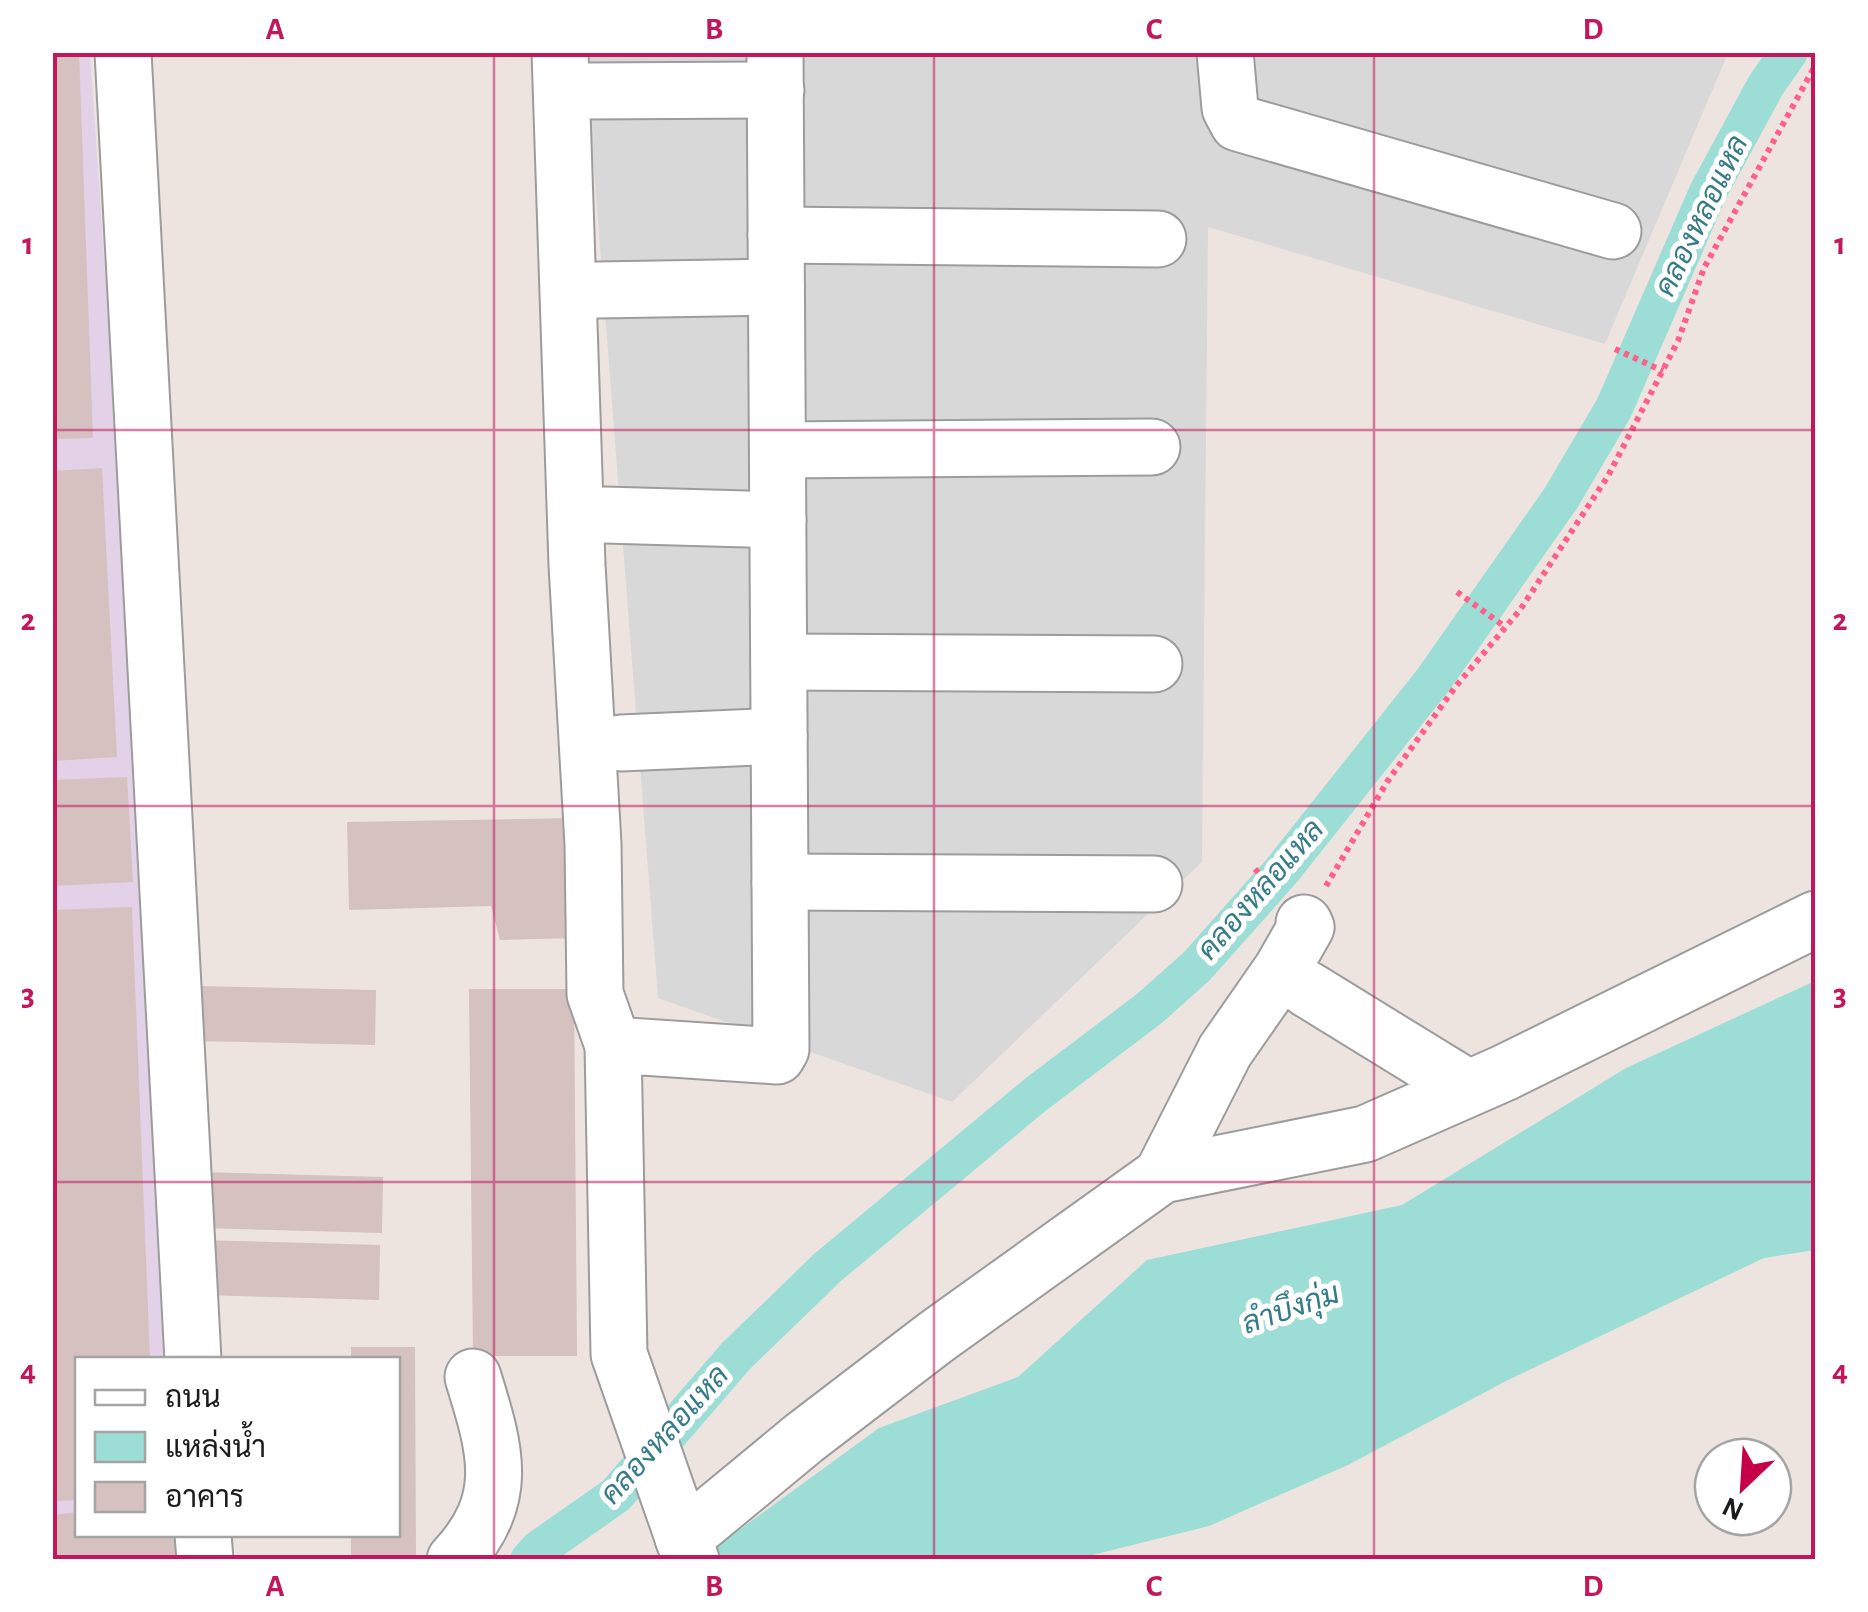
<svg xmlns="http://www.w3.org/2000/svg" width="1868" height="1612" viewBox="0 0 1868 1612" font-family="'Alegreya Sans',Sarabun,sans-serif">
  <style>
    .residential { fill: #d9d8d8 }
    .industrial { fill: #e3d1e7 }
    .water { fill: #9cded6 }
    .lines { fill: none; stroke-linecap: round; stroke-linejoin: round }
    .canal { stroke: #9cded6; stroke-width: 38 }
    .building { fill: #d4c1c0 }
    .minor-casing { stroke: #9c9c9c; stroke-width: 59 }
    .path { stroke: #ff5f88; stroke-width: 6; stroke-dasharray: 5 5; stroke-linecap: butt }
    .minor { stroke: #fff; stroke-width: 55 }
    .grid { fill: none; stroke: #c2185b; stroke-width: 2.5; stroke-opacity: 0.55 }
    .labels { text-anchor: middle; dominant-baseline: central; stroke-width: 10; stroke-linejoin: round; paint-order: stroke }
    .water-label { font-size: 30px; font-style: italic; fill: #367c88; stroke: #fff }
    .neatline { fill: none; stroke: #c2185b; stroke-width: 4 }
    .grid-label { font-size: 32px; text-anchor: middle; font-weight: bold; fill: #c2185b }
  </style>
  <rect width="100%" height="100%" fill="#ede4df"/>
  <path class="residential" d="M585,53H1728L1605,344L1208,227L1202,862L952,1102L658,998Z"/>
  <path class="industrial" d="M52,53H90L180,1359L78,1360V1534L53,1559Z"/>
  <path class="water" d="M1815,981V1250L1764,1258L1508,1380L1348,1465L1209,1526L1076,1559L698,1560L879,1428L1018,1377L1147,1260L1402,1205L1626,1068Z"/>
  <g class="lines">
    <path class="canal" d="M529,1560L539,1549L616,1495L736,1356L828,1267L1035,1095L1150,1008L1197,966L1284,868L1434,679L1561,498L1614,408L1708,192L1766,85L1789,52"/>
  </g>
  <g class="building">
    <path d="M52,52H79L93,438L52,439Z"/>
    <path d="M102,468L117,757L52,761V471Z"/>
    <path d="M127,777L133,882L52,886V780Z"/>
    <path d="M575,818L578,938L500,940L491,906L349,910L347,822Z"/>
    <path d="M132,907L150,1360H78V1500L52,1501V910Z"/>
    <path d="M195,986L376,990L375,1045L194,1041Z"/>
    <path d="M469,989H574L577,1356H473Z"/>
    <path d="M201,1172L383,1177L382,1233L200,1228Z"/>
    <path d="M199,1240L380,1245L379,1300L198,1295Z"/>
    <path d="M351,1347H415L416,1560H351V1534H398V1360H351Z"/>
    <path d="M78,1512V1534H178L181,1560H52V1515Z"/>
  </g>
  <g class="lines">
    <defs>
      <g id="minor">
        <path d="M123,52L193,1360"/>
        <path d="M560,52L577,565L593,844L595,994L613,1045"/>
        <path d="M1225,52L1230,108L1238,123L1613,231"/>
        <path d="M585,91L776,90"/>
        <path d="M776,235L1158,239"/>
        <path d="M597,290L776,287"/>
        <path d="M778,450L1152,447"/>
        <path d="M604,515L778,520"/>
        <path d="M779,662L1154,664"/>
        <path d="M621,743L779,736"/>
        <path d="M780,882L1154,884"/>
        <path d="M1307,989L1468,1088"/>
        <path d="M1162,1175L1225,1051L1282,969L1306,927L1304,923"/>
        <path d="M203,1534L205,1560"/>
        <path d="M683,1538L804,1438L936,1337L1162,1175L1365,1134L1504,1073L1816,919"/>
        <path d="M455,1560C512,1499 495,1449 473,1377"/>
        <path d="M691,1560L619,1354L613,1045L777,1056L781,1049L775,52"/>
      </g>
    </defs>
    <use href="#minor" class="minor-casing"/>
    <g class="path">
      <path d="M1615,349L1663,371"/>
      <path d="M1457,592L1504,626"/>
      <path d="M1255,869L1275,890"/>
      <path d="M1326,886L1387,782L1456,686L1520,610L1608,476L1678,341L1704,268L1816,64"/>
    </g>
    <use href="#minor" class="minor"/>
  </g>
  <path class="grid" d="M494,52V1560M934,52V1560M1374,52V1560M52,430H1816M52,806H1816M52,1182H1816"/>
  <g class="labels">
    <g class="water-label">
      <text transform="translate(1702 216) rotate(-64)">คลองหลอแหล</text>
      <text transform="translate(1261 890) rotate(-49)">คลองหลอแหล</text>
      <text transform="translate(1291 1309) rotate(-19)">ลำบึงกุ่ม</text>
      <text transform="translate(665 1435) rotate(-48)">คลองหลอแหล</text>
    </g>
  </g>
  <rect width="1868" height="1612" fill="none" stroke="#ffffff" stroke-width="110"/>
  <rect x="75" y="1357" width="325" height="180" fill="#ffffff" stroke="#a4a4a4" stroke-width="2.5"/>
  <rect x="95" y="1390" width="50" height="15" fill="#ffffff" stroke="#a4a4a4" stroke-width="2.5"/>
  <text x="165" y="1407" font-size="30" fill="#1b1b1b">ถนน</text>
  <rect x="95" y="1432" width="50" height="30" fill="#9cded6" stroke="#a4a4a4" stroke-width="2.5"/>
  <text x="165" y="1457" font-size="30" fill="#1b1b1b">แหล่งน้ำ</text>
  <rect x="95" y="1482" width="50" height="30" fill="#d4c1c0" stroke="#a4a4a4" stroke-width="2.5"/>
  <text x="165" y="1507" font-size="30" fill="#1b1b1b">อาคาร</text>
  <g transform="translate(1743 1487) rotate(205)"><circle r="48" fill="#ffffff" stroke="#a4a4a4" stroke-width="2.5"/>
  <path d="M0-8L18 38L0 25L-18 38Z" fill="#c60047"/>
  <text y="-15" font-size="28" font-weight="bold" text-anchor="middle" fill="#1b1b1b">N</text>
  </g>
  <rect x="55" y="55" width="1758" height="1502" class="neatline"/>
  <g class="grid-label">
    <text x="275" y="39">A</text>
    <text x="714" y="39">B</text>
    <text x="1154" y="39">C</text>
    <text x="1593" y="39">D</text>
    <text x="28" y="254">1</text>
    <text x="1840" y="254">1</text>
    <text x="28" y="630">2</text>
    <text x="1840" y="630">2</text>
    <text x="28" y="1005">3</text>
    <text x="1840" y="1005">3</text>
    <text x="28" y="1381">4</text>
    <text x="1840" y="1381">4</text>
    <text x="275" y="1596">A</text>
    <text x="714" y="1596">B</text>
    <text x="1154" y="1596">C</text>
    <text x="1593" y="1596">D</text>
  </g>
</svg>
